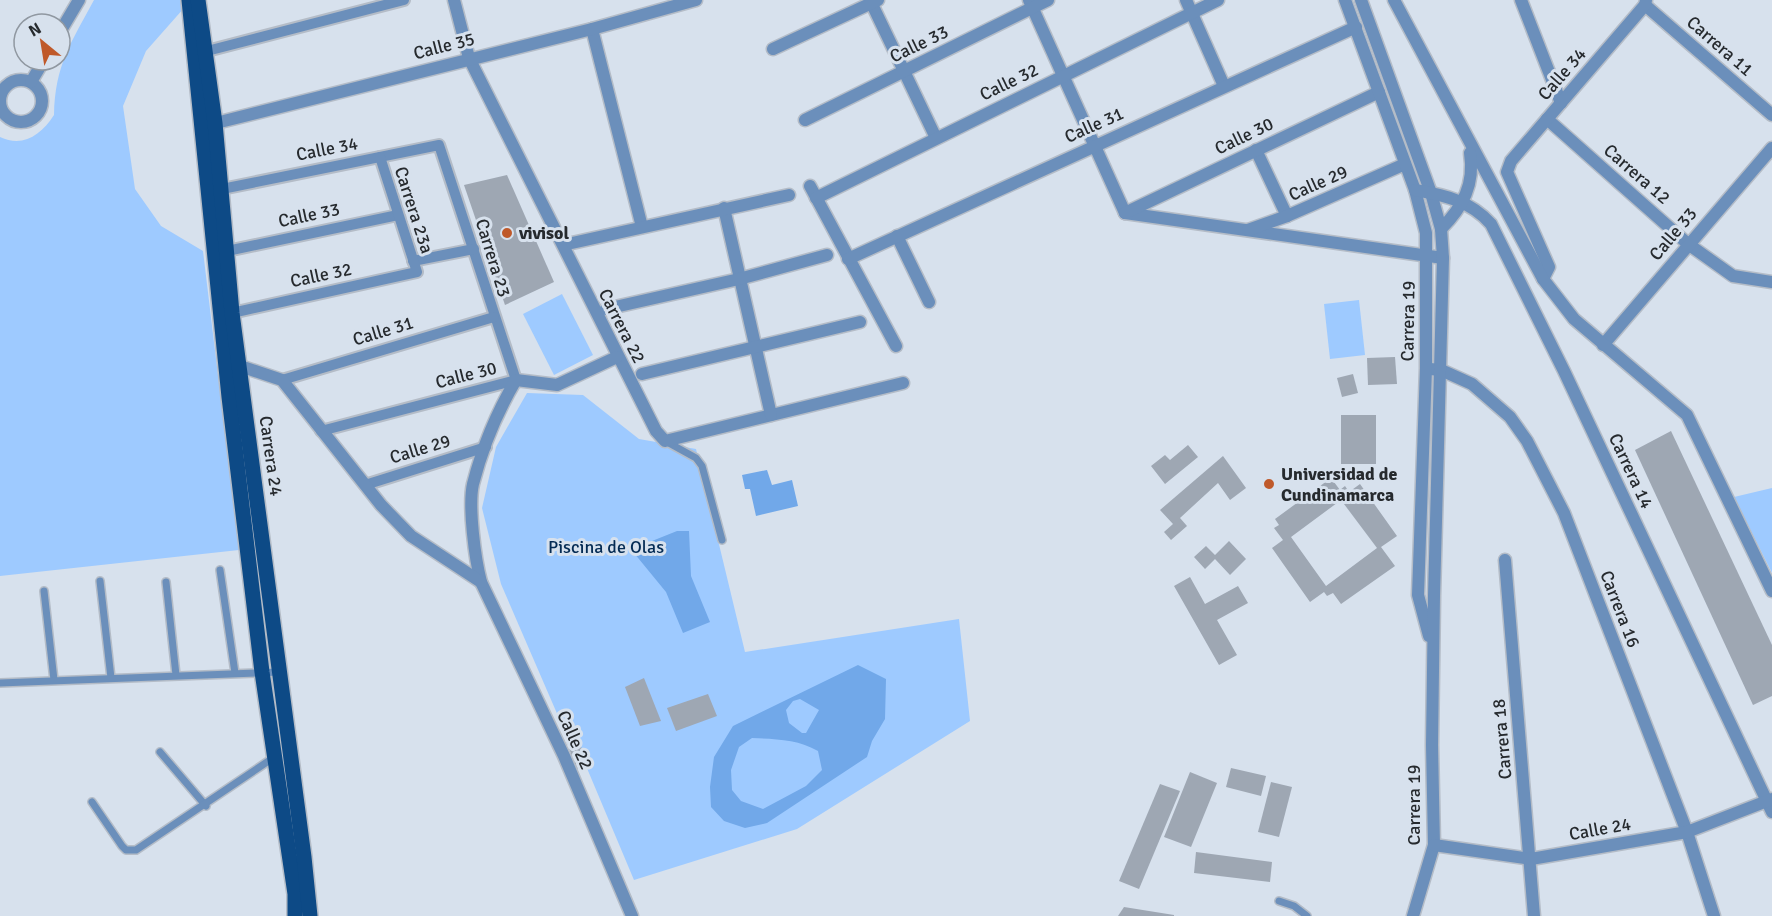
<svg xmlns="http://www.w3.org/2000/svg" width="1772" height="916" viewBox="0 0 1772 916" font-family="Signika,sans-serif">
  <style>
    .green { fill: #9ecaff }
    .water { fill: #71a8e9; fill-rule: evenodd }
    .building { fill: #9ea7b3; fill-rule: evenodd }
    .lines { fill: none; stroke-linecap: round; stroke-linejoin: round }
    .service-casing { stroke: #b4bcc7; stroke-width: 10 }
    .pedestrian-casing { stroke: #b4bcc7; stroke-width: 14 }
    .minor-casing { stroke: #b4bcc7; stroke-width: 15 }
    .tertiary-casing { stroke: #b4bcc7; stroke-width: 15 }
    .primary-casing { stroke: #b4bcc7; stroke-width: 18 }
    .service { stroke: #6b8fbb; stroke-width: 7 }
    .pedestrian { stroke: #6b8fbb; stroke-width: 10 }
    .minor { stroke: #6b8fbb; stroke-width: 12 }
    .tertiary { stroke: #6b8fbb; stroke-width: 12 }
    .primary { stroke: #0d4a86; stroke-width: 15 }
    .poi-dot { fill: #bf592a; stroke: #d7e1ed; stroke-width: 2 }
    .labels { text-anchor: middle; dominant-baseline: central; stroke-width: 6; stroke-linejoin: round; paint-order: stroke }
    .street-label { font-size: 18px; fill: #262a2e; stroke: #d7e1ed }
    .poi-label { font-size: 18px; font-weight: bold; fill: #262a2e; stroke: #d7e1ed; text-anchor: start }
    .park-label { font-size: 18px; fill: #042b54; stroke: #d7e1ed }
  </style>
  <rect width="100%" height="100%" fill="#d7e1ed"/>
  <g class="green">
    <path d="M94,0H184V8L146,51L123,106L135,189L161,226L203,251L239,550L0,576V137C23,148 41,135 54,115C55,65 71,43 94,0Z"/>
    <path d="M562,294L593,355L554,375L523,314Z"/>
    <path d="M1359,300L1365,355L1330,359L1324,304Z"/>
    <path d="M527,393L583,395L639,439L696,449L745,652L959,619L970,721L797,829L634,880L573,735L565,732L501,584L482,508L496,447Z"/>
    <path d="M1772,488V573L1734,497Z"/>
  </g>
  <g class="water">
    <path d="M767,470L772,485L792,480L798,506L756,516L750,489H745L742,475Z"/>
    <path d="M677,531H689L691,576L710,622L683,633L666,592L634,553L647,543Z"/>
    <path d="M858,665L886,679L885,719L872,741L867,757L767,823L745,828L724,821L711,807L710,787L714,757L733,726ZM800,699L819,710L806,733H802L789,723L786,710L793,701ZM752,738C775,739 798,739 818,751L822,770L806,786L763,809L741,801L732,790L731,770L739,747Z"/>
  </g>
  <g class="building">
    <path d="M507,175L554,282L505,305L464,185Z"/>
    <path d="M1395,357L1397,384L1368,385L1367,358Z"/>
    <path d="M1353,374L1358,393L1342,397L1337,378Z"/>
    <rect x="1341" y="415" width="35" height="49"/>
    <path d="M1671,431L1772,645V696L1753,705L1635,450Z"/>
    <path d="M1188,445L1198,457L1165,484L1151,466L1165,455L1170,460Z"/>
    <path d="M1223,456L1246,488L1230,500L1218,483L1180,518L1187,526L1171,540L1164,532L1173,524L1160,510Z"/>
    <path d="M1331,478L1340,490L1345,486L1349,492L1360,484L1397,536L1381,547L1395,566L1341,604L1333,593L1327,596L1324,592L1310,602L1272,548L1283,540L1274,528L1279,525L1275,519ZM1341,500L1377,548L1326,586L1291,537Z"/>
    <path d="M1229,541L1246,559L1230,575L1215,559L1205,569L1194,557L1206,546L1215,555Z"/>
    <path d="M1190,577L1205,604L1238,586L1248,603L1217,620L1237,655L1219,665L1174,586Z"/>
    <path d="M644,678L661,721L640,726L625,687Z"/>
    <path d="M708,694L717,716L676,731L667,708Z"/>
    <path d="M577,736L588,765L577,769L566,741Z"/>
    <path d="M1231,768L1266,776L1261,796L1226,787Z"/>
    <path d="M1190,772L1217,783L1191,847L1164,837Z"/>
    <path d="M1271,782L1292,787L1279,837L1258,832Z"/>
    <path d="M1160,784L1180,791L1139,889L1119,881Z"/>
    <path d="M1196,852L1272,862L1270,882L1194,873Z"/>
    <path d="M1124,907L1174,915V916H1118Z"/>
  </g>
  <g class="lines">
    <defs>
      <g id="service">
        <path d="M667,442L696,458L702,466L722,540"/>
        <path d="M220,570L235,673"/>
        <path d="M100,581L111,678"/>
        <path d="M166,582L176,675"/>
        <path d="M44,591L54,680"/>
        <path d="M0,683L279,672"/>
        <path d="M160,752L206,806"/>
        <path d="M92,802L122,846L126,850H136L273,758"/>
        <path d="M1279,901L1294,906L1307,916"/>
      </g>
      <g id="pedestrian">
        <path d="M207,51L404,0"/>
        <path d="M222,189L439,145L516,380L321,431"/>
        <path d="M227,251L398,215"/>
        <path d="M413,261L474,249"/>
        <path d="M232,313L417,272L380,157"/>
        <path d="M282,380L494,317"/>
        <path d="M365,485L486,447"/>
      </g>
      <g id="minor">
        <path d="M454,0L469,58L656,431L665,441L903,383"/>
        <path d="M870,0L936,138"/>
        <path d="M1029,0L1125,213"/>
        <path d="M1186,0L1224,86"/>
        <path d="M1521,0L1561,103"/>
        <path d="M1645,5L1772,115"/>
        <path d="M592,29L642,227"/>
        <path d="M60,32L79,0"/>
        <path d="M773,49L878,0"/>
        <circle cx="21" cy="101" r="21"/>
        <path d="M31,82L44,60"/>
        <path d="M1547,119L1688,244L1733,276L1772,282"/>
        <path d="M805,120L1048,0"/>
        <path d="M1256,150L1287,216"/>
        <path d="M810,186L896,346"/>
        <path d="M816,198L1218,0"/>
        <path d="M724,208L771,415"/>
        <path d="M1125,213L1443,258"/>
        <path d="M1125,213L1379,92"/>
        <path d="M1248,230L1287,216L1405,164"/>
        <path d="M897,236L929,302"/>
        <path d="M572,243L789,195"/>
        <path d="M848,259L1356,27"/>
        <path d="M1543,279L1549,267L1507,172L1511,161L1645,5L1646,0"/>
        <path d="M606,309L739,279L827,255"/>
        <path d="M1603,345L1772,148"/>
        <path d="M617,357L557,385L516,380C497,412 482,449 473,484C468,506 475,559 481,582L564,756L632,916"/>
        <path d="M240,366L282,380L381,505L411,536L481,582"/>
        <path d="M1430,369L1441,370L1472,384L1510,417L1527,441L1564,513L1687,832L1714,916"/>
        <path d="M642,374L860,322"/>
        <path d="M1505,560L1534,916"/>
      </g>
      <g id="tertiary">
        <path d="M1345,0L1415,190L1426,233V368L1418,595L1429,636"/>
        <path d="M1361,0L1431,193L1441,229L1443,258L1434,596L1432,745L1434,845L1413,916"/>
        <path d="M1394,0L1543,279L1574,319L1687,415L1772,591"/>
        <path d="M208,125L592,29L696,0"/>
        <path d="M1415,190C1444,195 1471,201 1491,224L1564,371L1772,812"/>
        <path d="M1441,229C1463,207 1475,184 1470,153"/>
        <path d="M1434,845L1531,859L1687,832L1772,799"/>
      </g>
      <g id="primary">
        <path d="M189,0L229,397L262,672L295,894V916"/>
        <path d="M198,0L215,123L232,313L304,857L310,916"/>
      </g>
    </defs>
    <use href="#service" class="service-casing"/>
    <use href="#pedestrian" class="pedestrian-casing"/>
    <use href="#minor" class="minor-casing"/>
    <use href="#tertiary" class="tertiary-casing"/>
    <use href="#primary" class="primary-casing"/>
    <use href="#service" class="service"/>
    <use href="#pedestrian" class="pedestrian"/>
    <use href="#minor" class="minor"/>
    <use href="#tertiary" class="tertiary"/>
    <use href="#primary" class="primary"/>
  </g>
  <g class="poi-dot">
    <circle cx="507" cy="233" r="6"/>
    <circle cx="1269" cy="484" r="6"/>
  </g>
  <g class="labels">
    <g class="street-label">
      <text transform="translate(919 44) rotate(-26)">Calle 33</text>
      <text transform="translate(444 46) rotate(-14)">Calle 35</text>
      <text transform="translate(1720 46) rotate(41)">Carrera 11</text>
      <text transform="translate(1562 74) rotate(-49)">Calle 34</text>
      <text transform="translate(1009 82) rotate(-26)">Calle 32</text>
      <text transform="translate(1094 125) rotate(-24)">Calle 31</text>
      <text transform="translate(1244 136) rotate(-26)">Calle 30</text>
      <text transform="translate(327 149) rotate(-11)">Calle 34</text>
      <text transform="translate(1637 174) rotate(41)">Carrera 12</text>
      <text transform="translate(1318 183) rotate(-24)">Calle 29</text>
      <text transform="translate(414 210) rotate(72)">Carrera 23a</text>
      <text transform="translate(309 215) rotate(-12)">Calle 33</text>
      <text transform="translate(1673 234) rotate(-50)">Calle 33</text>
      <text transform="translate(493 258) rotate(73)">Carrera 23</text>
      <text transform="translate(321 275) rotate(-12)">Calle 32</text>
      <text transform="translate(1408 321) rotate(-89)">Carrera 19</text>
      <text transform="translate(622 326) rotate(63)">Carrera 22</text>
      <text transform="translate(383 331) rotate(-17)">Calle 31</text>
      <text transform="translate(466 375) rotate(-14)">Calle 30</text>
      <text transform="translate(420 449) rotate(-17)">Calle 29</text>
      <text transform="translate(271 456) rotate(82)">Carrera 24</text>
      <text transform="translate(1631 471) rotate(65)">Carrera 14</text>
      <text transform="translate(1620 609) rotate(69)">Carrera 16</text>
      <text transform="translate(1502 739) rotate(-95)">Carrera 18</text>
      <text transform="translate(575 740) rotate(66)">Calle 22</text>
      <text transform="translate(1414 805) rotate(-90)">Carrera 19</text>
      <text transform="translate(1600 829) rotate(-10)">Calle 24</text>
    </g>
    <g class="poi-label">
      <text x="519" y="233">vivisol</text>
      <text x="1281" y="474">Universidad de<tspan x="1281" dy="21">Cundinamarca</tspan></text>
    </g>
    <g class="park-label">
      <text x="606" y="547">Piscina de Olas</text>
    </g>
  </g>
  <g transform="translate(42 42) rotate(330)"><circle r="28" fill="#d7e1ed" stroke="#9098a1" stroke-width="1.5"/>
  <path d="M0-4.5L10 22L0 15L-10 22Z" fill="#bf592a"/>
  <text y="-9" font-size="16" font-weight="bold" text-anchor="middle" fill="#262a2e">N</text>
  </g>
</svg>
